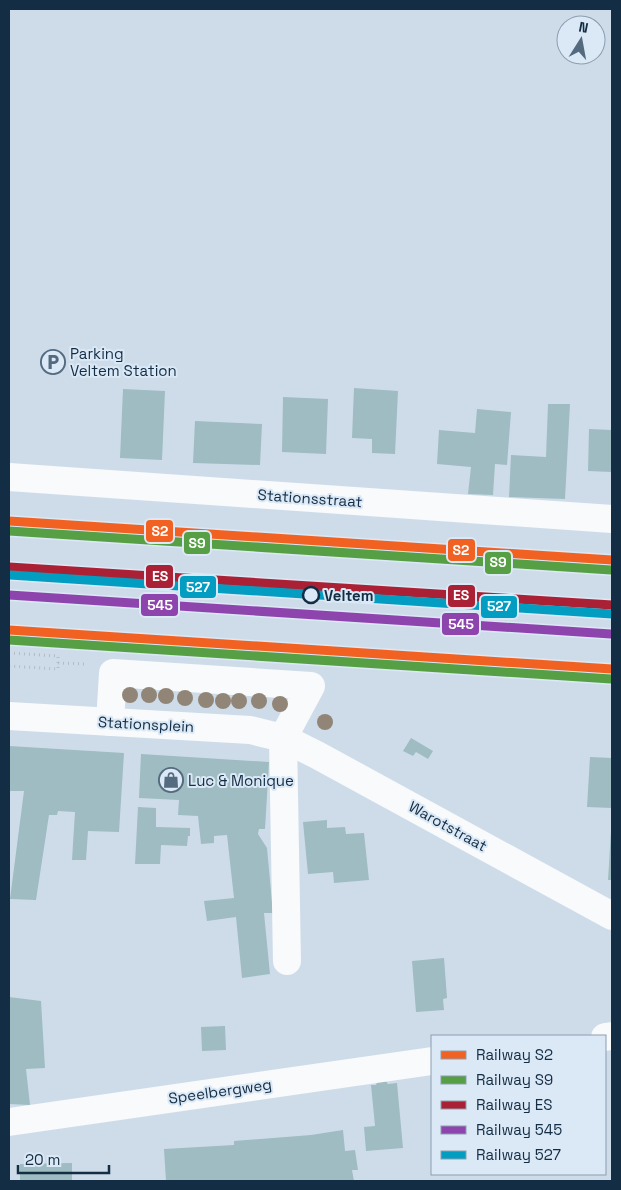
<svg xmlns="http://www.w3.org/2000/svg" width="621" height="1190" viewBox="0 0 621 1190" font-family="'Space Grotesk',sans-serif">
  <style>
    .building { fill: #9ebcc1 }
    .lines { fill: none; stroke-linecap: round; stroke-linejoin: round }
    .path { stroke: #b3bbc4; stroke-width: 3; stroke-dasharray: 1 4; stroke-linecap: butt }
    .minor { stroke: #f8fafc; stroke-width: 28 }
    .rail-1-casing { stroke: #dbe8f5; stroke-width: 12 }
    .rail-2-casing { stroke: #dbe8f5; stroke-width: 12 }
    .rail-3-casing { stroke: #dbe8f5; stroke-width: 12 }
    .rail-4-casing { stroke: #dbe8f5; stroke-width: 12 }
    .rail-5-casing { stroke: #dbe8f5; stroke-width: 12 }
    .rail-1 { stroke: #f16122; stroke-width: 9 }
    .rail-2 { stroke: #569f45; stroke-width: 9 }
    .rail-3 { stroke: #aa2135; stroke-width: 9 }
    .rail-4 { stroke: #8e44ad; stroke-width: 9 }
    .rail-5 { stroke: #029dc0; stroke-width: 9 }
    .tree { fill: #908577 }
    .stop-dot { fill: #dbe8f5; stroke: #132d45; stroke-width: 2.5 }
    .labels { text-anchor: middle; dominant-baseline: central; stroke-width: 4; stroke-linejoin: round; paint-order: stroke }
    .poi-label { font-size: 15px; fill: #132d45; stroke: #dbe8f5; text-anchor: start }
    .street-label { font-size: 15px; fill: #132d45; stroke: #dbe8f5 }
    .stop-label { font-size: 15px; font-weight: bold; fill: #132d45; stroke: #dbe8f5; text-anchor: start }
    .line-badge { stroke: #dbe8f5; stroke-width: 2 }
    .badge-label { font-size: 14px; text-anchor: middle; font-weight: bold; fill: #fff }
  </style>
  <rect width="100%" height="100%" fill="#cedcea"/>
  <g class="building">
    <path d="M354,388L398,391L395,454L372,453V439L352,438Z"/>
    <path d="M123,389L165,391L162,460L120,458Z"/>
    <path d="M283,397L328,399L326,454L282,452Z"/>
    <path d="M548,404H570L565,499L509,497L511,455L546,457Z"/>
    <path d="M477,409L511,412L507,465L495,464L493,495L468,494L471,467L437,464L439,430L475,433Z"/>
    <path d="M195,421L262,424L260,465L193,463Z"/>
    <path d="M589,429L612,430V472L588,471Z"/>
    <path d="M411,738L433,751L428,759L416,752L413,756L403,751Z"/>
    <path d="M9,746L124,753L119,832L88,831L86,860H72L75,812L58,811L57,815H49L36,900L10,899L24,791H9Z"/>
    <path d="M141,754L269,762L265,829H259L258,834L267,848L273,913H264L270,974L242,978L236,917L207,921L204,901L234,898L227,835L214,836V843L201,844L198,816L178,815L179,800L139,798Z"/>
    <path d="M590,757L612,758V808L587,807Z"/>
    <path d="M138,807L156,808V827L190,828V836H188L187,846L161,845L160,864H135Z"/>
    <path d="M327,820V828L345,827L346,834L364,833L369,880L334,883L333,872L308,874L303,822Z"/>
    <path d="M611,831H612V880H608Z"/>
    <path d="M444,958L447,998L443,999L444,1010L416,1012L412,961Z"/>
    <path d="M9,997L41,1001L45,1068L26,1069L30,1105L9,1104Z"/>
    <path d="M225,1026L226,1050L202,1051L201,1027Z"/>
    <path d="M386,1081L388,1084L397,1083L403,1148L366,1151L364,1127L375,1126L371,1085H376L377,1082Z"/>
    <path d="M343,1130L345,1151L355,1150L358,1170H352L354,1181H166L164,1149L234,1145V1141L311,1135Z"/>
    <path d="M72,1163V1181H20V1164Z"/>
  </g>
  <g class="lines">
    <g class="path">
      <path d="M9,653L58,656V669L9,666"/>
      <path d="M58,663L86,664"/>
    </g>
    <g class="minor">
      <path d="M9,477L612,519"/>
      <path d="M9,716L250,730L283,738L317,755L612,916"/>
      <path d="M110,722L113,673L311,686L283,738L287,961"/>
      <path d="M605,1037L612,1036"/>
      <path d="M9,1122L432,1061"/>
    </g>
    <defs>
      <g id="rail-1">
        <path d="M9,521L612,560"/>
        <path d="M9,630L612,669"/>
      </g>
      <g id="rail-2">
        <path d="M9,531L611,570"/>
        <path d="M9,640L611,679"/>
      </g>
      <path id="rail-3" d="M9,567L612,605"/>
      <path id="rail-4" d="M9,595L611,634"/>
      <path id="rail-5" d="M10,575L612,614"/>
    </defs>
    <use href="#rail-1" class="rail-1-casing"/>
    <use href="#rail-2" class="rail-2-casing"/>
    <use href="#rail-3" class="rail-3-casing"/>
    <use href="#rail-4" class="rail-4-casing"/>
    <use href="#rail-5" class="rail-5-casing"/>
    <use href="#rail-1" class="rail-1"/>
    <use href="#rail-2" class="rail-2"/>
    <use href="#rail-3" class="rail-3"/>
    <use href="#rail-4" class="rail-4"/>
    <use href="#rail-5" class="rail-5"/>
  </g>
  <g class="tree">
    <circle cx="130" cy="695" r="8"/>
    <circle cx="149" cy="695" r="8"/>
    <circle cx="166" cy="696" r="8"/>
    <circle cx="185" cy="698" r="8"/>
    <circle cx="206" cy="700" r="8"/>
    <circle cx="223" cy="701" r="8"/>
    <circle cx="239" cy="701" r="8"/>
    <circle cx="259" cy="701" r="8"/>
    <circle cx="280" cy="704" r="8"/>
    <circle cx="325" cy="722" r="8"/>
  </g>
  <defs>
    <symbol id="parking-ring" viewBox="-11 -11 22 22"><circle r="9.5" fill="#dbe8f5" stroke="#546a7f" stroke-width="1.5"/><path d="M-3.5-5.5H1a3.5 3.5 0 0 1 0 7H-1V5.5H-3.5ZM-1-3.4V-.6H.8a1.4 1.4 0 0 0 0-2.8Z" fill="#546a7f"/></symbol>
    <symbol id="shop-ring" viewBox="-11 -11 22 22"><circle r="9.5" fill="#dbe8f5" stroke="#546a7f" stroke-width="1.5"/><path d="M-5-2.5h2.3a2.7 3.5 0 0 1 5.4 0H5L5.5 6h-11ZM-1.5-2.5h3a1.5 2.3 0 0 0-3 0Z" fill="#546a7f"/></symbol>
  </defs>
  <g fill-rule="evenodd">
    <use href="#parking-ring" x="39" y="348" width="28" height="28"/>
    <use href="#shop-ring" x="157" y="766" width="28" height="28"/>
  </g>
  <circle class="stop-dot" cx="311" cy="595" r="8"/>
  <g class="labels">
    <g class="poi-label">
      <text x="70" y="353">Parking<tspan x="70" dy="17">Veltem Station</tspan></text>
      <text x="188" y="780">Luc &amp; Monique</text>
    </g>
    <g class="street-label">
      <text transform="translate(310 498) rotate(4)">Stationsstraat</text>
      <text transform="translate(146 724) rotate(3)">Stationsplein</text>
      <text transform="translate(448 826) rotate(29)">Warotstraat</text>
      <text transform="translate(220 1091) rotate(-8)">Speelbergweg</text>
    </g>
    <g class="stop-label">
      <text x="324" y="595">Veltem</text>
    </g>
  </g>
  <g class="line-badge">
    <rect x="145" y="519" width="29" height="24" rx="5" fill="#f16122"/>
    <rect x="183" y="531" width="28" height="24" rx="5" fill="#569f45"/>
    <rect x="447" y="538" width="29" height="24" rx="5" fill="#f16122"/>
    <rect x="484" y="551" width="28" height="24" rx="5" fill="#569f45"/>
    <rect x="145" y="564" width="29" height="25" rx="5" fill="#aa2135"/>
    <rect x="179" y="575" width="38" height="24" rx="5" fill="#029dc0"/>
    <rect x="447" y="584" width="29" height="24" rx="5" fill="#aa2135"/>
    <rect x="140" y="593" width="39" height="24" rx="5" fill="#8e44ad"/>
    <rect x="480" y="595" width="38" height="24" rx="5" fill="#029dc0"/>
    <rect x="441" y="612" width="39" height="24" rx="5" fill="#8e44ad"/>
  </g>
  <g class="badge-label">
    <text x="160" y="536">S2</text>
    <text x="197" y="548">S9</text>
    <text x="461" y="555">S2</text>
    <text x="498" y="567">S9</text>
    <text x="160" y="581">ES</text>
    <text x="198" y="592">527</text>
    <text x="461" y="600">ES</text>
    <text x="160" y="610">545</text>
    <text x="499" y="611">527</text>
    <text x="461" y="629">545</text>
  </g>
  <rect width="621" height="1190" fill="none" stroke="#132d45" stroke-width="20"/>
  <rect x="431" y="1035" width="175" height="140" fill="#dbe8f5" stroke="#8b9daf"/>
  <rect x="441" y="1051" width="25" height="8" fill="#f16122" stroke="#8b9daf"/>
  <text x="476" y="1060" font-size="15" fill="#132d45">Railway S2</text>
  <rect x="441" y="1076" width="25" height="8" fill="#569f45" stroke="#8b9daf"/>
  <text x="476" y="1085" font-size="15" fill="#132d45">Railway S9</text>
  <rect x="441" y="1101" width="25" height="8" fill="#aa2135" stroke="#8b9daf"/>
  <text x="476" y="1110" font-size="15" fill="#132d45">Railway ES</text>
  <rect x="441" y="1126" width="25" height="8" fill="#8e44ad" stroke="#8b9daf"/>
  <text x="476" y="1135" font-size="15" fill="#132d45">Railway 545</text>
  <rect x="441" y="1151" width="25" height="8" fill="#029dc0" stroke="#8b9daf"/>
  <text x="476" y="1160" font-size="15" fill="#132d45">Railway 527</text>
  <g transform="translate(581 40) rotate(11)"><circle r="24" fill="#dbe8f5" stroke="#8b9daf"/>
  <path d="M0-4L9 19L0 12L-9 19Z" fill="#546a7f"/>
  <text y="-8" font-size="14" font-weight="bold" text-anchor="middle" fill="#132d45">N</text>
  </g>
  <path d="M18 1165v8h91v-8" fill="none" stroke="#132d45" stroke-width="2.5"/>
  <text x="25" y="1165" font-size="15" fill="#132d45" stroke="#dbe8f5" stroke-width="4" paint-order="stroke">20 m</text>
</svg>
